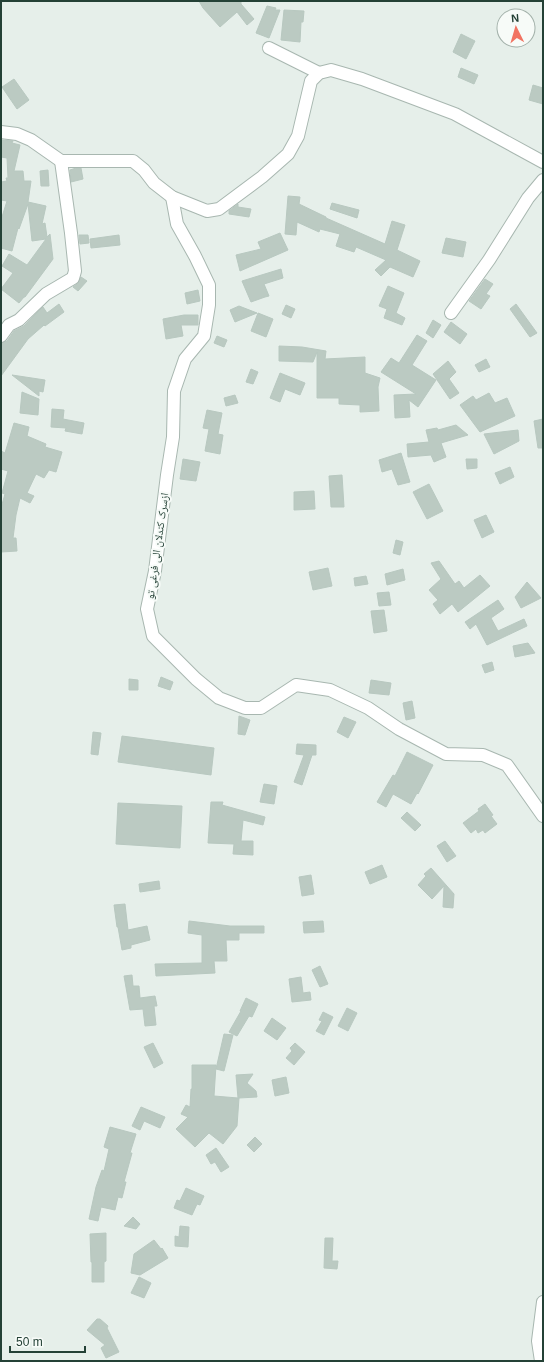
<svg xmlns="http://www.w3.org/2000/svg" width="544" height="1362" viewBox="0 0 544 1362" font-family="Helvetica,'Noto Naskh Arabic',sans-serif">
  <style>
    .building { fill: #bbcac2; stroke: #b8c8c0 }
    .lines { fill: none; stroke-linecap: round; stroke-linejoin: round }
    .minor-casing { stroke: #a8b7b0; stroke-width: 14 }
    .minor { stroke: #fff; stroke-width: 12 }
    .labels { text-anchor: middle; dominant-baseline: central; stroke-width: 4; stroke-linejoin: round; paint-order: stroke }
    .street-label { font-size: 11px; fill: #244136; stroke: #f7fbf8 }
  </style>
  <rect width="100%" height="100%" fill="#e6efea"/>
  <g class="building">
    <path d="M199,1H241V4L254,19L247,25L237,12L220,27L203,8Z"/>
    <path d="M267,6L276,8L275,10H280L269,38L256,33Z"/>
    <path d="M284,10L304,11L303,22H301L300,42L281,40Z"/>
    <path d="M461,34L475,41L466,59L453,52Z"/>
    <path d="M461,68L478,75L474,84L458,77Z"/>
    <path d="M14,79L29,100L17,109L2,87Z"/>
    <path d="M533,85L543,88V104L529,100Z"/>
    <path d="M1,140L13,141L12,143L20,145L14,171H23L24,181H31L28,202L46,206L42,224L45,223L47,237L50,234L53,259L25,297H24L19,303L1,289L13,273L2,266L9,254L27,265L46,239L32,241L28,204L19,229L18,228L12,251L1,248V220L7,201L1,200V182L7,181L6,178H8L7,158L1,157Z"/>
    <path d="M76,168H81L83,179L71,182L70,170Z"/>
    <path d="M48,170L49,186H41L40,171Z"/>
    <path d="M288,196L300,197L299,204L326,217V218L385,244L392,221L405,225L397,250L420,261L413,277L390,267L381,276L375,270L386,260L356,247L354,252L336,246L340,234L320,229L319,232L297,222L296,235L285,234Z"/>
    <path d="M332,203L359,210L357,218L330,209Z"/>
    <path d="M238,204V207L251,209L249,217L229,214V211Z"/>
    <path d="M280,233L288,250L240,271L236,255L261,249L258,242Z"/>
    <path d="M79,235H88L89,243L80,244Z"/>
    <path d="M119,235L120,245L91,248L90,239Z"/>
    <path d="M446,238L466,242L463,257L442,253Z"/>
    <path d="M281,269L283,278L264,284L269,296L265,297L251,302L242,281Z"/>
    <path d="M81,277L87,281L78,291L73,287L77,284Z"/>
    <path d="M485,279L493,284L486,294L490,296L481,309L469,301Z"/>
    <path d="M388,286L404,293L396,313L405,318L402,325L384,318L387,309L379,306Z"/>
    <path d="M198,290L200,301L187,304L185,293Z"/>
    <path d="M59,304L64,312L45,326L44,325L28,339L1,376V343L7,341L14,331L24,326L43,307L47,313Z"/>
    <path d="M516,304L537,333L530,337L510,309Z"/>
    <path d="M286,305L295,309L291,318L282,314Z"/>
    <path d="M239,306L257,313L235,322L230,310Z"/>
    <path d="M258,313L273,319L266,337L251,331Z"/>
    <path d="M184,315H198V325H181L183,336L166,339L163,319Z"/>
    <path d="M433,320L441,325L433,338L426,333Z"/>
    <path d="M451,322L467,334L460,344L444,332Z"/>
    <path d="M417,335L427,341L412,365L436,380L418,407L409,400L410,417L395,418L394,395L416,394L381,372L391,358L399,363Z"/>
    <path d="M217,336L227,340L224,347L214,343Z"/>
    <path d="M279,346L302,347L326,351L325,359L365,357V373L380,378L378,387L379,411L360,412V405L339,404V398H317V352L313,362L279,361Z"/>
    <path d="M486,359L490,367L479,372L475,365Z"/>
    <path d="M448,361L456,372L449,379L459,393L450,399L433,374Z"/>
    <path d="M251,369L258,372L253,384L246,382Z"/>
    <path d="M280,373L305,383L300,395L285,389L280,402L270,398Z"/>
    <path d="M12,375L45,380L43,392L39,391V396Z"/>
    <path d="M22,392L39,399L38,415L20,413Z"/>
    <path d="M489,393L495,403L507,398L515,416L480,432L460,405L473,396L476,400Z"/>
    <path d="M235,395L238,403L226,406L224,398Z"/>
    <path d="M52,409L64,410L63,419L84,423L82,434L65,431L66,428L51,427Z"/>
    <path d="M207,410L222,413L218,434L223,435L220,454L205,451L209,429L203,428Z"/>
    <path d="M543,419V448H538L534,421Z"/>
    <path d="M14,423L29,427L27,436L46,444L45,447L62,452L56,472L49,470L44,478L36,474L27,493L34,496L30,503L20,498L16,515L13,538H16L17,551L1,552V508L5,494L2,493L8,471L1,469V451L5,453Z"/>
    <path d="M456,425L468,435L441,443L446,457L434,462L431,455L408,457L407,444L429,442L426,430L437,428L438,430Z"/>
    <path d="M518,430L519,441L494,454L484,434Z"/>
    <path d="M401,453L410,482L398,485L392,469L382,472L379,460Z"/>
    <path d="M183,459L200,462L196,481L180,479Z"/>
    <path d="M466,459H477V468L467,469Z"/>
    <path d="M510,467L514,477L500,484L495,473Z"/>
    <path d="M342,475L344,507H331L329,476Z"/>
    <path d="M429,484L443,511L427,519L413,492Z"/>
    <path d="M314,491L315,509L294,510V492Z"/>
    <path d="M486,515L494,532L482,538L474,520Z"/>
    <path d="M396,540L403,542L400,555L393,553Z"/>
    <path d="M439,561L455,584L459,581L464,588L480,575L490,586L458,612L452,604L440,614L433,604L438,600L429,590L441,579L431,563Z"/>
    <path d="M328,568L332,586L313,590L309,572Z"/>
    <path d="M403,569L405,580L387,585L385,574Z"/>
    <path d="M366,576L368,584L355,586L354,578Z"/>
    <path d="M527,582L541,598L521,608L515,597Z"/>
    <path d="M389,592L391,605L379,606L377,593Z"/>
    <path d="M498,600L504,609L491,618L498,631L524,619L527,626L487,645L476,624L470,629L465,622Z"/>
    <path d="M384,610L387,631L374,633L371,611Z"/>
    <path d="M528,643L535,653L515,657L513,646Z"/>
    <path d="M492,662L494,670L485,673L482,665Z"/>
    <path d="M161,677L173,682L170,690L158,686Z"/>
    <path d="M129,679L138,680V690H129Z"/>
    <path d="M371,680L391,683L389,695L369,693Z"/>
    <path d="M412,701L415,718L406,720L403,703Z"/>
    <path d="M239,716L250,720L245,735L238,734Z"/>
    <path d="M344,717L356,722L348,738L337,732Z"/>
    <path d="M93,732L101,733L98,755L91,754Z"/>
    <path d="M122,736L214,748L211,775L118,762Z"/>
    <path d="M297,744L316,745V755H312L302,785L294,782L304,755L296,754Z"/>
    <path d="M407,752L433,765L418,794L417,793L411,804L393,794L386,807L377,802L393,775L395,776Z"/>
    <path d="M264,784L277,786L274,804L260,802Z"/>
    <path d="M211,802H223L222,805L265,817L263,825L243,820L241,841H253V855L233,854L234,844L208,843Z"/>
    <path d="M118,803L182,806L180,848L116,844Z"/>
    <path d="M485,804L493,815L491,816L497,824L485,833L483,830L478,833L476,829L471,833L463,823L479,811L478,809Z"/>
    <path d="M407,812L421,825L415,831L401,818Z"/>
    <path d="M445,841L456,856L447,862L437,846Z"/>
    <path d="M382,865L387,877L370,884L365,872Z"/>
    <path d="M431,868L454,894L453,908L443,907L444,886L432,899L418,885L426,876L424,874Z"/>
    <path d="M311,875L314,894L302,896L299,877Z"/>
    <path d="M159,881L160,889L140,892L139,884Z"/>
    <path d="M125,904L128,930L147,926L150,940L131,945V948L122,950L118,927H117L114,905Z"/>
    <path d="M189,921L230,926H264V933H239V940H226L227,961H214L215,973L156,976L155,964L202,963V935L188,933Z"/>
    <path d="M323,921L324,932L304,933L303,922Z"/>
    <path d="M320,966L328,984L320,987L312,970Z"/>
    <path d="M132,975L133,986H139L140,998L155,996L157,1006H154L156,1025L145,1026L143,1009L130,1010L124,976Z"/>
    <path d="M301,977L303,993L310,992L311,1000L292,1002L289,979Z"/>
    <path d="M246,998L258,1004L252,1017L249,1016L237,1036L229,1032L241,1011H240Z"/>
    <path d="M347,1008L357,1013L348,1031L338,1026Z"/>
    <path d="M323,1012L333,1017L324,1035L316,1031L322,1021L319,1020Z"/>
    <path d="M272,1018L286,1028L277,1040L264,1031Z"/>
    <path d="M224,1034L233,1035L224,1071L216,1069Z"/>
    <path d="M153,1043L163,1063L154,1068L144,1047Z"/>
    <path d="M295,1043L305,1052L294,1065L286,1058L292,1051L290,1048Z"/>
    <path d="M192,1065H216L214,1096L238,1098L236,1075L253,1074L247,1083L256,1091L257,1097L239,1098L237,1126L223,1144L209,1133L195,1147L176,1129L188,1117L181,1114L186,1105L190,1107L191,1089H192Z"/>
    <path d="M286,1077L289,1093L275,1096L272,1080Z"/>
    <path d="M141,1107L165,1117L160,1128L144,1121L140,1130L132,1126Z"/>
    <path d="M110,1127L136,1134L130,1153H132L124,1182H126L122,1198L118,1197L115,1210L101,1207L98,1221L89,1219L96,1187L102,1170L104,1171L109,1149L104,1147Z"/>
    <path d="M255,1137L262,1144L254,1152L247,1145Z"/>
    <path d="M216,1148L229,1167L221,1172L215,1162L211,1164L206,1155Z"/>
    <path d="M186,1188L204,1196L200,1205L197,1204L192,1215L174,1208L177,1200L180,1201Z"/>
    <path d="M133,1217L140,1224L136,1229L124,1226Z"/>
    <path d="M180,1226L189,1227L188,1247L175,1246V1236L179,1237Z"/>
    <path d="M106,1233V1261L104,1262V1282H92V1262H91L90,1234Z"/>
    <path d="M325,1238H333L332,1261H338L337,1269L324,1268Z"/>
    <path d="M154,1240L161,1249L162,1248L168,1258L140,1275L131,1273L134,1254Z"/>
    <path d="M139,1277L151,1283L144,1298L131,1293Z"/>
    <path d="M97,1319H100L108,1326L107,1328L119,1352L106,1358L101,1348L105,1345L87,1330Z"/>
  </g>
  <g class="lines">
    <defs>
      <g id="minor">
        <path d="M269,48L319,73"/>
        <path d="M1,132L17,134L31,140L61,161H133L144,170L154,183L172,197L207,211L219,209L262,177L288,154L298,136L311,81L319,73L331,70L362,79L455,114L543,162"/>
        <path d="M172,197L177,224L195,256L209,285V305L204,336L185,359L174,391L173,437L167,475L155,571L147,609L153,636L196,679L219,698L245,708H261L296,685L330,690L368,708L399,729L446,754L483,755L507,765L543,816"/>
        <path d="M451,313L489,260L528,198L543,180"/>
        <path d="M1,336L9,325L19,320L46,294L73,278L75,271L71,233L61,161"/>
        <path d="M541,1361L538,1341L543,1302"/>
      </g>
    </defs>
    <use href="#minor" class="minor-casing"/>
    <use href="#minor" class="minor"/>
  </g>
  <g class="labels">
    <g class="street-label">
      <text transform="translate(157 546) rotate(-82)">ازسرک کندلان الی فرغی تو</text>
    </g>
  </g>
  <rect width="544" height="1362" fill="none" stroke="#244136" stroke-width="4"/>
  <g transform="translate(516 28) rotate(355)"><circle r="19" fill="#f7fbf8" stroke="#a3b1aa"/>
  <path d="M0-3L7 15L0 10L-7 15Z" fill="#f17362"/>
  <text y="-6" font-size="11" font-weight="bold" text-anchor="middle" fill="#244136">N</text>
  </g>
  <path d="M10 1346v6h75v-6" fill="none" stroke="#244136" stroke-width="2"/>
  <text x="16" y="1346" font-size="12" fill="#244136" stroke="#f7fbf8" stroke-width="3" paint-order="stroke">50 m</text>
</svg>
